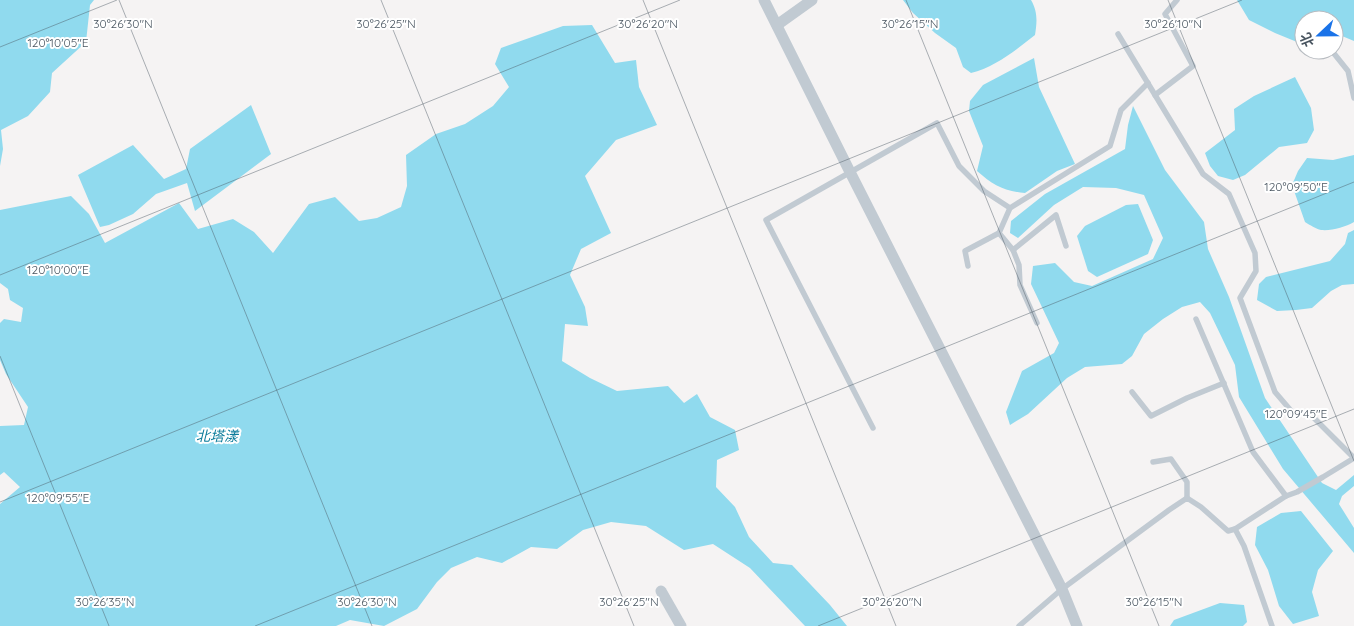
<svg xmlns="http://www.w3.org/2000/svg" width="1354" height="626" viewBox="0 0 1354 626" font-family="Quicksand,'Noto Sans SC',sans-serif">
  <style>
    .water { fill: #90daee }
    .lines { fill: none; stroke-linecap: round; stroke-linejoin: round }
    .service { stroke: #c1cad2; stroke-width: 5.5 }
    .minor { stroke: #c1cad2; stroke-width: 11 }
    .ticks { fill: none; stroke: #4a5661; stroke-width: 1; stroke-opacity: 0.45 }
    .labels { text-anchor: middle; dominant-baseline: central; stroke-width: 4; stroke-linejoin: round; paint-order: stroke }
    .water-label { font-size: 14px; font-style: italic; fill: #0c7c9b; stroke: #fff }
    .ticks-label { font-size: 12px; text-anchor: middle; fill: #4a5661; stroke: #fff; stroke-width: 4; stroke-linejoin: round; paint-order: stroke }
  </style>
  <rect width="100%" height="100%" fill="#f5f3f3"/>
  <g class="water">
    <path d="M0,0H94L90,5L86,42L52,73L50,92L28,116L1,130L3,149L0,166Z"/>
    <path d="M903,0H1031C1038,12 1037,22 1035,35C1016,50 995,67 971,73L963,67L956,48L935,33L913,13Z"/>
    <path d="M1237,0H1354V41L1342,36L1334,37V20H1304V41L1297,42L1275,33L1249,20Z"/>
    <path d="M592,25L615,63L636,60L639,87L657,125L616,140L585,176L611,233L581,249L570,275L585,307L588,326L565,324L562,361L590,378L617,391L668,386L684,403L697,394L710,417L735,430L739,450L717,460L716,487L735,507L749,537L773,563L792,565L830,605L847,626H805L750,568L713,544L684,550L646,526L611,522L583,530L557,549L531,547L502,563L477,557L451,568L437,582L417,609L384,626L350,620L336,626H0V504L20,487L4,472L0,475V426L24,425L28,407L6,374L0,360V323L4,319L21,322L23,308L10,300L8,289L0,283V210L71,196L89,214L105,243L179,203L198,229L233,219L254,232L273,253L309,204L335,197L359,221L377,218L401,207L407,186L406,155L436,134L465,124L493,106L509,87L495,64L501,48L563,26Z"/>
    <path d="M1034,58L1039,87L1075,164L1057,171L1025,193C1003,191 993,185 977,171L983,146L969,111L970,101L983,85Z"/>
    <path d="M1295,77L1311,108L1314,130L1307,143L1279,147L1245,175L1233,180L1218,176L1210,166L1205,153L1235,130L1234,109L1254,96Z"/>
    <path d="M251,105L271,154L195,211L187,183L156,194L133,214L109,225L100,227L78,175L133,145L164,179L186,169L190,149Z"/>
    <path d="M1133,106L1165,170L1204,222L1208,249L1229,297L1265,398L1322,483L1336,490L1354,475V486L1342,496L1339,504L1354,528V553L1283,469L1239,397L1235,365L1210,313L1200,302L1182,307L1163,319L1144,334L1132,356L1122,364L1085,367L1067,378L1028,414L1010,425L1006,412L1022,371L1054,353L1059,343L1031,284L1033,266L1055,263L1074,282L1092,286L1153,259L1163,238L1144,195L1116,188L1083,187L1054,205L1018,238L1010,233L1011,221L1045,194L1125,149L1128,125Z"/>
    <path d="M1354,155V222C1345,227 1332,231 1321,230C1316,229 1310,225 1305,222L1292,185L1298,171L1307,158L1333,160Z"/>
    <path d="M1138,204L1153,240L1148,254L1097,277L1088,271L1077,236L1085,226L1126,205Z"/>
    <path d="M1354,230V284L1342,285L1331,291L1312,308L1296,310L1277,311L1257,300L1259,284L1266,277L1330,261L1345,244L1348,233Z"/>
    <path d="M1301,511L1333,551L1318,570L1312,592L1319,616L1293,624L1279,606L1268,570L1255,545L1257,527L1281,513Z"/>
    <path d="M1220,603L1244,605L1247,622L1243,626H1170L1174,620Z"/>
  </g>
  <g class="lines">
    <g class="service">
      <path d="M1118,34L1203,174L1229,194L1255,253L1256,271L1240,298L1275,392L1293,413H1309L1354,458"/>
      <path d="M1302,49H1304"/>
      <path d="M1320,50L1332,51L1348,71L1354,98"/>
      <path d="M1155,95L1193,66L1165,14L1177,0"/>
      <path d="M999,233L1013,250L1019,265L1020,285L1037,323"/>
      <path d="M1013,250L1056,215L1066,246"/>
      <path d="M968,266L965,251L999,233L1010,208L1110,146L1121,110L1148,83"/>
      <path d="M1196,319L1253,452L1286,496"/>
      <path d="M1132,392L1151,416L1187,398L1224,383"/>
      <path d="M873,428L766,220L937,123L959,166L984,191L1010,208"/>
      <path d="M1153,462L1171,459L1187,482V498"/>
      <path d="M1019,626L1062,589L1169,510L1187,498L1201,507L1228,531L1235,529"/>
      <path d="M1272,626L1244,546L1235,529L1286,496L1297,492L1323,477L1354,458"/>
    </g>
    <g class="minor">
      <path d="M764,0L850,172L1062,589L1077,626"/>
      <path d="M777,25L812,0"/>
      <path d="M661,591L681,626"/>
    </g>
  </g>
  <path class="ticks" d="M119,0L372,626M381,0L634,626M643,0L896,626M906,0L1159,626M1168,0L1354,461M0,47L117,0M0,275L680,0M0,356L109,626M0,502L1242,0M255,626L1354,182M818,626L1354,409"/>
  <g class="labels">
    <g class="water-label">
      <text x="217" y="436">北塔漾</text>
    </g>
  </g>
  <g class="ticks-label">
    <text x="123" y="28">30°26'30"N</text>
    <text x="386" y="28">30°26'25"N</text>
    <text x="648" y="28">30°26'20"N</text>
    <text x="910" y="28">30°26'15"N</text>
    <text x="1173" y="28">30°26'10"N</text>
    <text x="58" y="47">120°10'05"E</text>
    <text x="1296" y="191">120°09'50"E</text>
    <text x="58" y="274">120°10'00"E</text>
    <text x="1296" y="418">120°09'45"E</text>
    <text x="58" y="502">120°09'55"E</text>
    <text x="105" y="606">30°26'35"N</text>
    <text x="367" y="606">30°26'30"N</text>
    <text x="629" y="606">30°26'25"N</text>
    <text x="892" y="606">30°26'20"N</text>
    <text x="1154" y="606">30°26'15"N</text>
  </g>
  <g transform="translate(1319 35) rotate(248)"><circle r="24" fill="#ffffff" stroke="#b7bbc0"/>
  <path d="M0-4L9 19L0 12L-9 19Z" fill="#1a73e8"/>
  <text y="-8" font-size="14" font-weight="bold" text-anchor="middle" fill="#4a5661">北</text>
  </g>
</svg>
